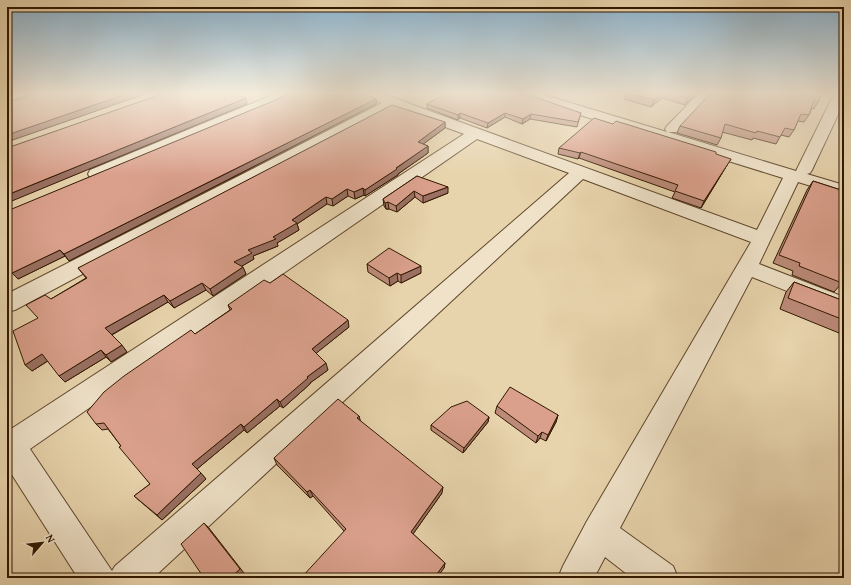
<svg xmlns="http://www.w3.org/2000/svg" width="851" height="585" viewBox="0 0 851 585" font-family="'Gentium Book Plus',serif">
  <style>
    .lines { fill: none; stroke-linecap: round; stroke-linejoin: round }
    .minor-casing { stroke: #5f472b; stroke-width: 2 }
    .minor { fill: #efe2c9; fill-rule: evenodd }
    .wall { fill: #bb8a78; stroke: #321800 }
    .shaded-wall { fill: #997062; stroke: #321800 }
    .building { fill: #daa08c; stroke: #321800 }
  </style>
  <rect width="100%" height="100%" fill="#e7d3ac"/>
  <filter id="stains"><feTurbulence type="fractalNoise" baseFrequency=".005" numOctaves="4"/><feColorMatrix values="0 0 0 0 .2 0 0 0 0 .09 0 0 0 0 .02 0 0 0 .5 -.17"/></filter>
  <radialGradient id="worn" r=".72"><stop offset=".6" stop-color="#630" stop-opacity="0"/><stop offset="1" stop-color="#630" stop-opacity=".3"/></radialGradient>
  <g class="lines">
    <defs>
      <g id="minor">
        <path d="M275,94H293L292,97L102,178L96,179L90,178L88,174L90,170Z"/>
        <path d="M364,94H383L757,230L783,178L522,97L521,94H541L667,132L665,129L667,126L698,94H711L677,132H668L796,171L834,94H844V102L812,170L810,173L807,174L844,185V196L798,182L759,264L844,297V314L752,277L620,528L673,566L678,578H632L605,557L594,578H558L563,566L587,521L751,242L583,179L153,578H78L7,467V428L11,429L464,134L394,108L15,310L7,312V294L382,103L365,97ZM477,139L569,173L115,566L112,571L30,449Z"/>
      </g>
    </defs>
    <use href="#minor" class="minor-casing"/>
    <use href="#minor" class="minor"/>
  </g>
  <g class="wall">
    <path d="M626,94H696L685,105L662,98L651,107L624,99Z"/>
    <path d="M821,94L818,102L814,109L812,108L809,115L804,122L798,121L794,130L789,137L781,135L776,144L753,138L752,140L722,132L721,138L717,145L677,133L680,126Z"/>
    <path d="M332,96L376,99V104L69,261L65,256L18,279L9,269Z"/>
    <path d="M427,104L581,113L577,127L530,119L522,124L505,117L487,128L460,118L458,120L427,108Z"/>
    <path d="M445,122V128L423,144L428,146V153L398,174V175L365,196L364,195L355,199L348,196L333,206L327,204L297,224L299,230L277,243L278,246L253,256L254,259L242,266L246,274L213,296L206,290L174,308L168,302L112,335L127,352L111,362L106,357L65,382L48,361L32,371L38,318L51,299L86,278L78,268Z"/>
    <path d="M559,148L716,154L727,165L701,208L672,198L675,192L579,158L578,159L558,154Z"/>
    <path d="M417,176L448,193L423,203L415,197L397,212L389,209H386L384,206L383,199Z"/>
    <path d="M813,181L844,191V278L842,283L834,292L792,275L793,271L773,263L807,190Z"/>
    <path d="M367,264L421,273L401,283L398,281L390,286L368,272Z"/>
    <path d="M794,282L844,301V335L780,309L786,292Z"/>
    <path d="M228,305L349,327L316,353L328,370L310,383V384L283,408L280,406L247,433L244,430L197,469L206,479L162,520L134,496L150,484L108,429L102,430L96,424L195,334L230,310Z"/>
    <path d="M497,406L558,415L556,422L546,441L540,438L536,443L495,413Z"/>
    <path d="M359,416L360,421L442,493L413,534L445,563L444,568L344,531L313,496L310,498L277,465L274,458Z"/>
    <path d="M489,417L488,422L463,453L431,430V425Z"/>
  </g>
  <g class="shaded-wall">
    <path d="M7,94H16L7,98Z"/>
    <path d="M126,94H145L7,142V135Z"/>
    <path d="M661,94H663L662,98L651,107L654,100Z"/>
    <path d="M692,94H696L685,105L688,98Z"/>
    <path d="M246,98L247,104L7,203V195Z"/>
    <path d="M376,99V104L69,261L64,254Z"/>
    <path d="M460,113V118L458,120V115Z"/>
    <path d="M505,113V117L487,128L488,123Z"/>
    <path d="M531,114L530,119L522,124L523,119Z"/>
    <path d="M445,122V128L418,148V142Z"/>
    <path d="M428,146V153L398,174V175L365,196V190Z"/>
    <path d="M581,152L579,158L578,159L580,153Z"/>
    <path d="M731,159L727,165L701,208L704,201Z"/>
    <path d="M448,187V193L423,203V196Z"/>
    <path d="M363,188L364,195L355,199L354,192Z"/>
    <path d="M347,189L348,196L333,206L332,199Z"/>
    <path d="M414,191L415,197L397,212L396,206Z"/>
    <path d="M326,197L327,204L297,224L299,230L277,243L278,246L253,256L254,259L237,269L234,262L248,250L273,237L292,220Z"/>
    <path d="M388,202L389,209H386L385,203Z"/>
    <path d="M60,250L65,256L18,279L12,273Z"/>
    <path d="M421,266V273L401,283V275Z"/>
    <path d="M243,267L246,274L213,296L210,289Z"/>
    <path d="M397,273L398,281L390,286L389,278Z"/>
    <path d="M202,283L206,290L174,308L170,301Z"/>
    <path d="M164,295L168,302L111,335L105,328Z"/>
    <path d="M348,320L349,327L314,355L312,349Z"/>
    <path d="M122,345L127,352L111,362L106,355Z"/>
    <path d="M101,350L106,357L65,382L59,376Z"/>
    <path d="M42,354L49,360L32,371L25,365Z"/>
    <path d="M326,363L328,370L310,383V384L283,408L280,402L307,377Z"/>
    <path d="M277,399L280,406L247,433L244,427Z"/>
    <path d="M558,415L556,422L546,441L548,435Z"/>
    <path d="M359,416L361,423L357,418Z"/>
    <path d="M489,417L488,422L463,453L464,448Z"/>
    <path d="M241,424L244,430L197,469L192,464Z"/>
    <path d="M542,432L540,438L536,443L538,436Z"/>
    <path d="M201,473L206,479L162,520L157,515Z"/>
    <path d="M443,487L442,493L411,537V532Z"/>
    <path d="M310,490L313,496L310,498L307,492Z"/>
    <path d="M204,523L209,528L244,573L240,578H230Z"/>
    <path d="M445,563L444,568L437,578H434Z"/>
  </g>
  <g class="building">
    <path d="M33,94H126L7,135V102Z"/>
    <path d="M162,94H237L246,98L7,195V148Z"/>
    <path d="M290,94H328L332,96L335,94H365L376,99L64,254L60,250L12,273L7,266V211Z"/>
    <path d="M445,94H526L581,113L578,122L531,114L523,119L505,113L488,123L460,113L458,115L427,104Z"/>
    <path d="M632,94H661L654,100Z"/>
    <path d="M674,94H692L688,98Z"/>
    <path d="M710,94H821L818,102L814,100L809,115L801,114L794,130L785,128L780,137L757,131L756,133L725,124L721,138L680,126Z"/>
    <path d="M392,105L445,122L418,142L428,146L396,168L397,169L365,190L363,188L354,192L347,189L332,199L326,197L292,220L297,223L273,237L276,239L248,250L252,253L234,262L243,267L210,289L202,283L170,301L164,295L105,328L122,345L106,355L101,350L59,376L42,354L25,365L13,331L38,318L26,305L45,295L51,299L87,278L78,268Z"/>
    <path d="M594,118L613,124L616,121L716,152V154L731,159L704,201L675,191L678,185L581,152L580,153L559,148Z"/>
    <path d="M417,176L448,187L423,196L414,191L396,206L388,202L385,203L383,199Z"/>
    <path d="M813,181L844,191V277L842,283L799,266L800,263L779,255Z"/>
    <path d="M389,248L421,266L401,275L397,273L389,278L367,264Z"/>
    <path d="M283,274L348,320L312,349L326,363L307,377L308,378L280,402L277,399L244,427L241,424L192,464L201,473L157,515L134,496L150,484L119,447L121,446L104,423L96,424L87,412L104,392L124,376L191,330L195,334L232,309L228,305L264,280L270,283Z"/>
    <path d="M794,282L844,301V320L788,298Z"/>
    <path d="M510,387L558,415L548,435L542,432L538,436L497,406Z"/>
    <path d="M338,399L359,416L357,418L443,487L411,532L445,563L434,578H301L346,529L310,490L307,492L274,458Z"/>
    <path d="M467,401L489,417L464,448L431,425L451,407Z"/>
    <path d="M204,523L240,569L230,578H204L181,544Z"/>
  </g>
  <linearGradient id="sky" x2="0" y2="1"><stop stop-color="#89b5d3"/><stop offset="0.53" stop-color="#f4ebda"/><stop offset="1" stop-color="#f4ebda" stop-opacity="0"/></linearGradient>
  <rect width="851" height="176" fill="url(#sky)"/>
  <rect width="851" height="585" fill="none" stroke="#e7d3ac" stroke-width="24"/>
  <rect x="8" y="8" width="835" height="569" fill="none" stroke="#321800" stroke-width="2"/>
  <rect x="12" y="12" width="827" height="561" fill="none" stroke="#321800"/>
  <g transform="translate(42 543) rotate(62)" stroke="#efe2c9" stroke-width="3" paint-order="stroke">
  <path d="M0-3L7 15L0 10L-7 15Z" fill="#321800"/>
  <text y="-6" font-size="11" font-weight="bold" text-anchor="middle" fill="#321800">N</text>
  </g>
  <rect width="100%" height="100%" filter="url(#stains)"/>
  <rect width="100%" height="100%" fill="url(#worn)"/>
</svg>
